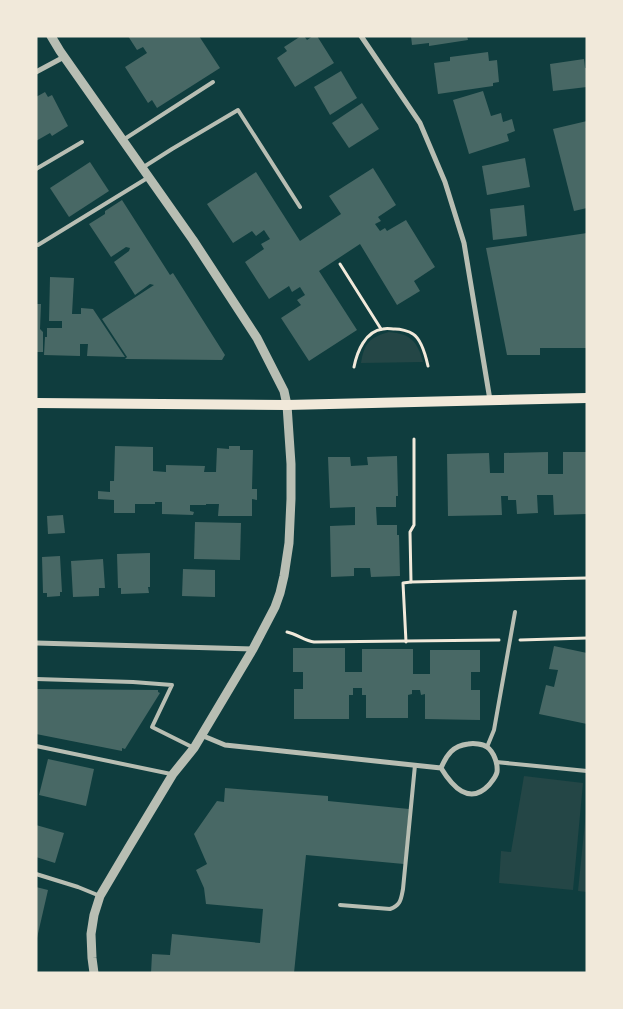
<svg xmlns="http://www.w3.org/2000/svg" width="623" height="1009" viewBox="0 0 623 1009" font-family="'Alegreya Sans',sans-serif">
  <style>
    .green { fill: #244646 }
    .building { fill: #486865 }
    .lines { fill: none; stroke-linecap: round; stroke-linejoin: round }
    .path { stroke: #f1e9da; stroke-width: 3 }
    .service { stroke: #b8beb3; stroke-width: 4 }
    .minor { stroke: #b8beb3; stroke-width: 5 }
    .tertiary { stroke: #b8beb3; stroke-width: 9 }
    .secondary { stroke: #f1e9da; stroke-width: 10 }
  </style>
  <rect width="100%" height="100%" fill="#0f3d3e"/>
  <g class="green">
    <path d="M389,332C411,334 417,341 423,362L361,363C364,343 370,337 389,332Z"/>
    <path d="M524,776L583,783L573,890L499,883L501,851L511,852Z"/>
    <path d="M587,802V892L578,891Z"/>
  </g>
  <g class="building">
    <path d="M128,36H199L220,68L157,108L152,100L148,103L125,67L147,53L143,47L137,50Z"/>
    <path d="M301,36H304L307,40L313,36H317L334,63L295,87L277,58L287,51L284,47Z"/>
    <path d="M411,36H467L468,40L429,46V43L412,45Z"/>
    <path d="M488,52L489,61L497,60L499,82L493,83V86L438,94L434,63L450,61V57Z"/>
    <path d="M584,59L585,68H587V87L553,91L550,64Z"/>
    <path d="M341,71L357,98L330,115L314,87Z"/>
    <path d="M483,91L491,116L501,113L503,122L512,119L515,131L507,134L509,141L469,154L453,100Z"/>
    <path d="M45,92L48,97L52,95L68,126L52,136L50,133L36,141V97Z"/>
    <path d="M362,103L379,129L349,148L332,123Z"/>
    <path d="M587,121V208L574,211L553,129Z"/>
    <path d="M525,158L530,187L487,195L482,166Z"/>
    <path d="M90,162L109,191L69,217L50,188Z"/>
    <path d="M373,168L396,205L378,217L381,221L375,224L380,231L385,228L387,231L406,220L435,267L414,281L420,291L397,305L360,244L319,271L357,330L309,361L281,318L301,305L297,300L305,295L300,287L292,292L289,286L269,299L245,262L264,249L261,244L270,239L264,230L256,236L252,231L233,243L207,204L256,172L300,241L341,214L329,196Z"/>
    <path d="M122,200L170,275L173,273L225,355L222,360L125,359L127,357L102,319L154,285L150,284L135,295L114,262L129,251L130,248L126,247L111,257L89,224L105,214V211Z"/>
    <path d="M524,205L527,236L493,240L490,209Z"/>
    <path d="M587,233V348H540V355H507L486,248Z"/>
    <path d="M50,277L74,278L72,314H81V308L93,309L125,357L87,356L88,344H80V356L44,355L45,337H47V328H62V321H49Z"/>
    <path d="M36,304H41L40,329L43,332V352H36Z"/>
    <path d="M115,446L153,447V471L166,472V465L205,466L204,472H216L217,448L229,449V446H240V450H253L252,489H257V500L252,499V516H218L219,504H206V505H190V511L194,512L193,515L162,514V502H155V504H135V513H114V500L98,499V491L110,492V481H114Z"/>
    <path d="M548,452V474H563V452H587V514L554,515L553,495H537L538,513L517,514L516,500H508V496H501L502,515L448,516L447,454L489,453L490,473H504V453Z"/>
    <path d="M397,456L398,496H396V507H376L377,525H397V535H399L400,576L371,577L370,568H354V576L331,577L330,526L355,525V507L330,508L328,457H350L351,466L368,465L367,457Z"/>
    <path d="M63,515L65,533L48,534L47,516Z"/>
    <path d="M195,522L241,523L240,560L194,559Z"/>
    <path d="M150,553V587H148L149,593L121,594V588H118L117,554Z"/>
    <path d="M60,556L62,592H60V596L47,597V593H43L42,557Z"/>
    <path d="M103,559L105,588H99V596L73,597L71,561Z"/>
    <path d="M183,569L215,570V597L182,596Z"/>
    <path d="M554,646L587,653V724L539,714L546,685L554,687L558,670L549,669Z"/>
    <path d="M293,648H345V672H362V649H413V674H430V650H480V672H471V690H480V720L425,719V694L421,695L420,690H412V694L408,695V718H366V695H362V688H353V695H349V719H294V689H303V672H293Z"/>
    <path d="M36,689L158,690V692L160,693L125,749L122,748V751L36,734Z"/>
    <path d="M48,759L94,769L86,806L39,795Z"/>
    <path d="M225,788L328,796V801L409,809L404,864L306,855L294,973H151L152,954L170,955L172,934L260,943L263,909L206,904L204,888L196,870L207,864L194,834L217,801L224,802Z"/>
    <path d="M36,825L64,833L55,863L36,857Z"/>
    <path d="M36,887L48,890L37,938H36Z"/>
  </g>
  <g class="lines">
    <g class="path">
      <path d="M340,264L381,329"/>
      <path d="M354,367C357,352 365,331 383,329C387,328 391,329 395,329C400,329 409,331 413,334C421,339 426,357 428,366"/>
      <path d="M411,582L410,532L414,525V439"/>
      <path d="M287,632C297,634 305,641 314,642L499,640"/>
      <path d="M520,640L587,638"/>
      <path d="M406,642L403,583L411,582L587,578"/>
    </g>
    <g class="service">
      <path d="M123,140L213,82"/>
      <path d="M142,168L172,149L238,110L300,207"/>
      <path d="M36,169L82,142"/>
      <path d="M38,245L149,177"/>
      <path d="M36,679L133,682L172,685L152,727L194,748"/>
      <path d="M36,746L171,774"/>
      <path d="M487,747L494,730L515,612"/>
      <path d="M496,762L587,771"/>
      <path d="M36,874L78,887L100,896"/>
      <path d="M340,905L390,909C401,905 401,899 403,889L415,765"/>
    </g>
    <g class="minor">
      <path d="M361,36L420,123L445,182L464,243L490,400"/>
      <path d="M36,72L64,57"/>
      <path d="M36,643L253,649"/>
      <path d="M201,735L225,745L441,768C452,786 469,806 489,785C492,781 496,777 497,772C498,764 494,752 487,747C483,744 474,743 468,744C453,746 447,754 441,768"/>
    </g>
    <path class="tertiary" d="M51,36L60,51L193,240L257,338L284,391L287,405L291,464V499L289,543L284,576L280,593L275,607L253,649L194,748L173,774L129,847L100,896L94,915L91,934L92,958L94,973"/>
    <path class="secondary" d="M36,403L287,405L587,398"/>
  </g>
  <rect width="623" height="1009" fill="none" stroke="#f1e9da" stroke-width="75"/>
</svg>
